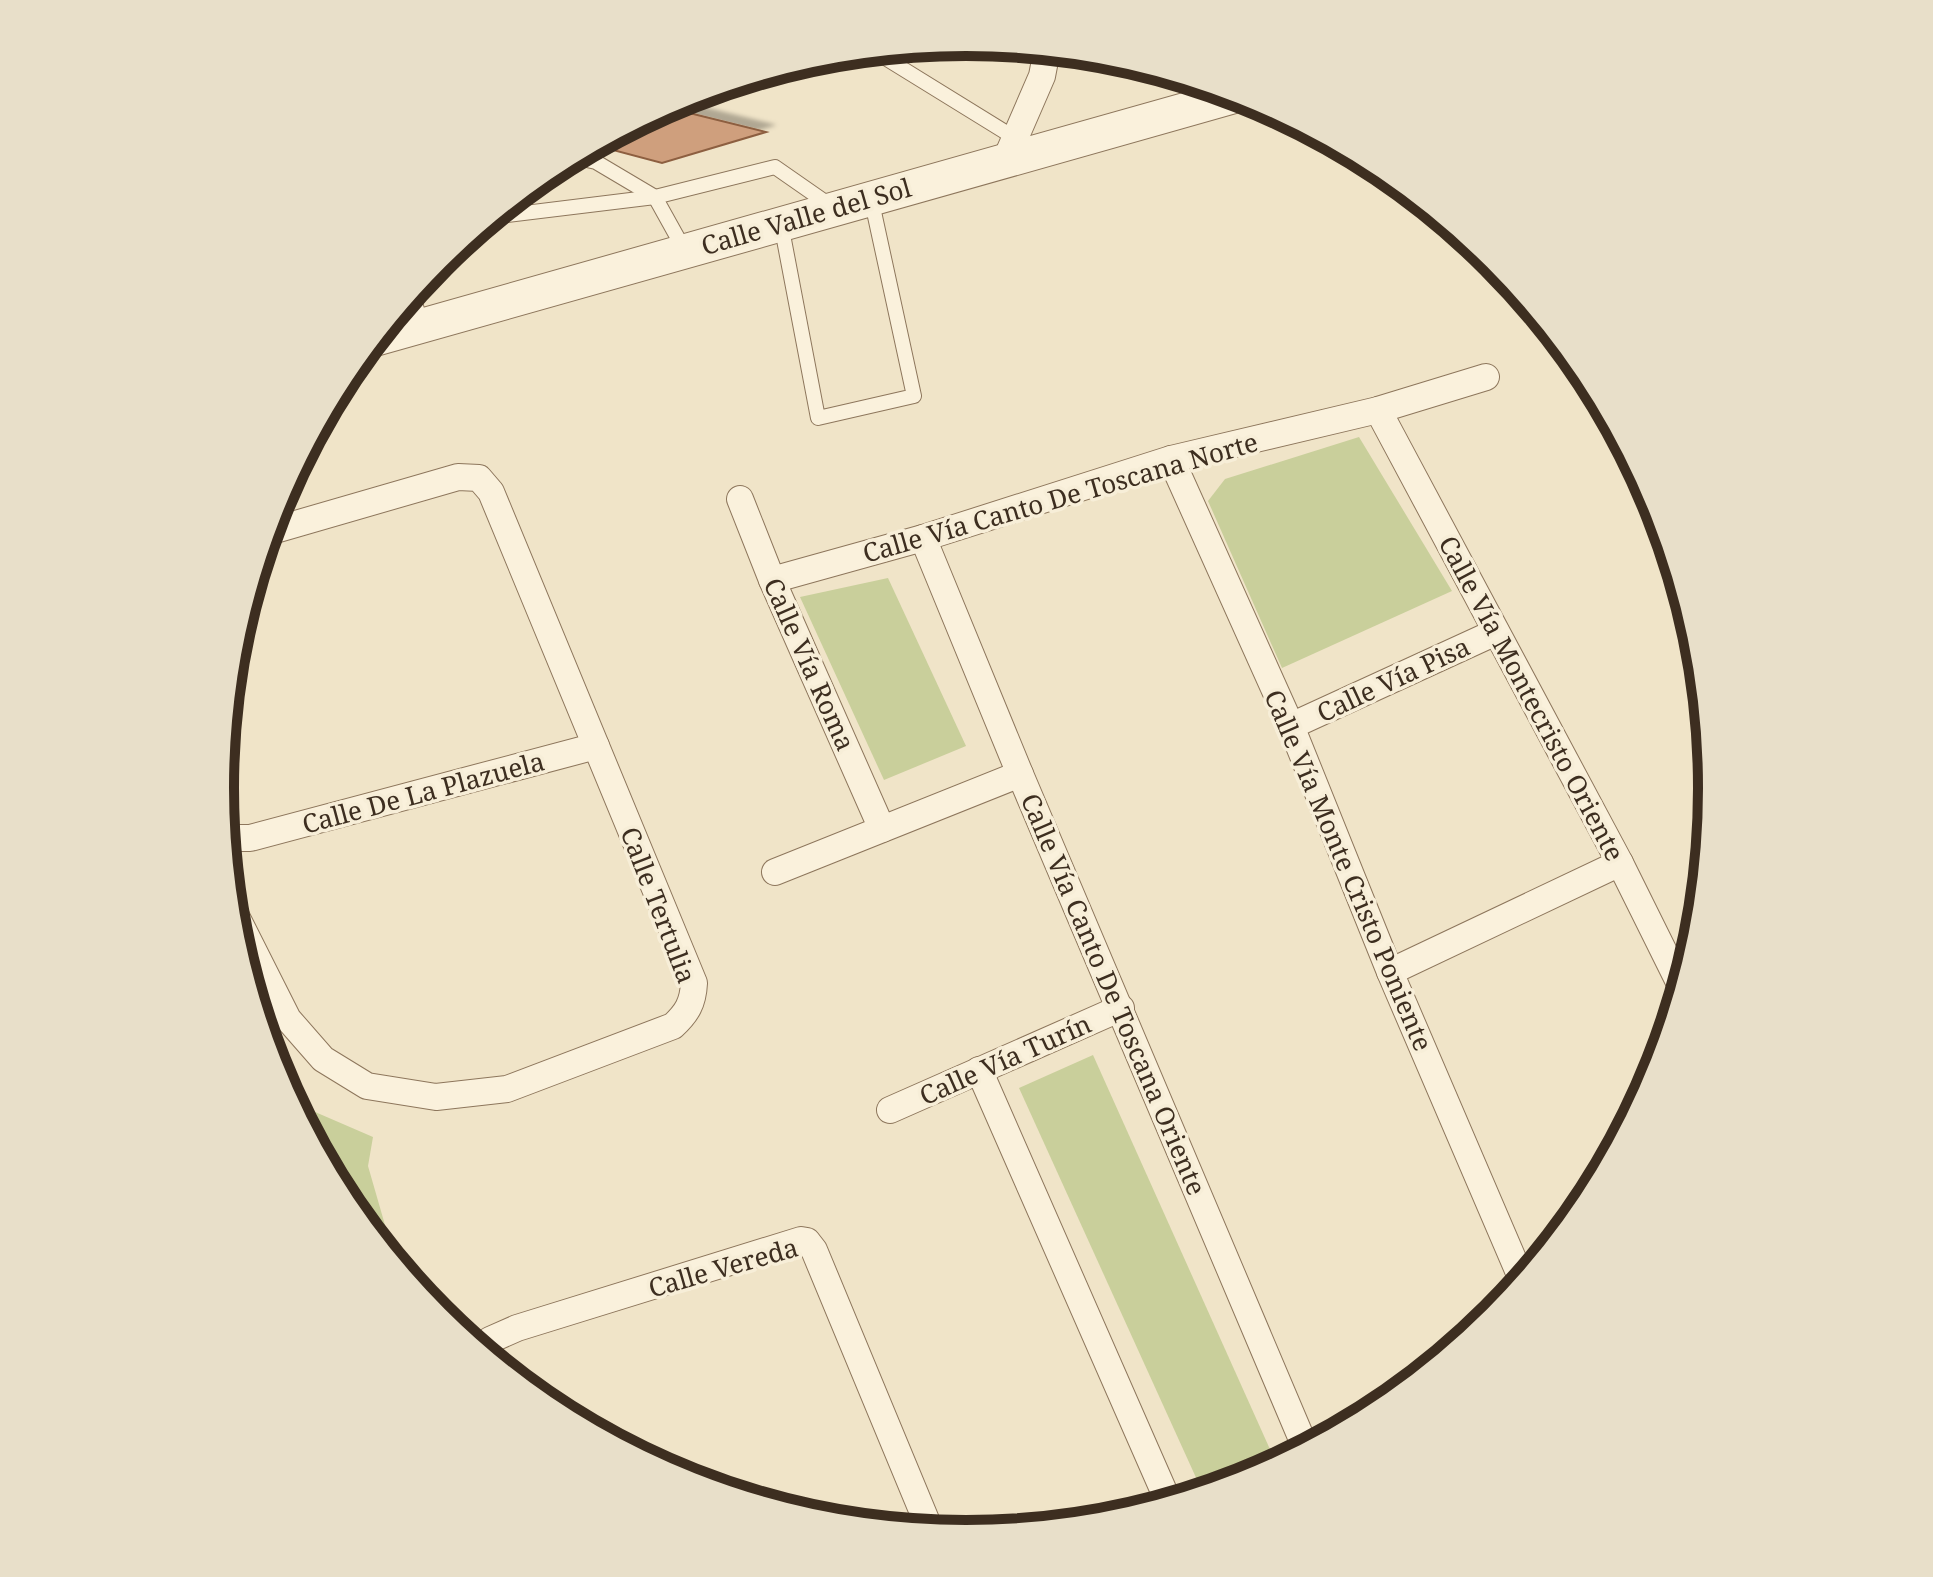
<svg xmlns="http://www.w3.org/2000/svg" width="1933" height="1577" viewBox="0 0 1933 1577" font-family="'Noto Serif',serif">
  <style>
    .park { fill: #c9cf9b }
    .building { fill: #cf9f7d; stroke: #8d5f41; stroke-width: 2; filter: url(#shadow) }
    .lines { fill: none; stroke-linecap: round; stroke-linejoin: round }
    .service-casing { stroke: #8d765c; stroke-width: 16 }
    .minor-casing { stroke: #8d765c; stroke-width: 28 }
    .tertiary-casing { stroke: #8d765c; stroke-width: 36 }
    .service { stroke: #faf1dc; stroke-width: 14 }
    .minor { stroke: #faf1dc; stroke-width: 26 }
    .tertiary { stroke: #faf1dc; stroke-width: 34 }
    .labels { text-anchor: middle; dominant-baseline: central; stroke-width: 7; stroke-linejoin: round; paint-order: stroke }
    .street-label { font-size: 26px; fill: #3d2e20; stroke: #f7eed8 }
    .rim { fill: none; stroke: #3d2e20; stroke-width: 10 }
  </style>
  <defs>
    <filter id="shadow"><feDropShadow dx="7" dy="-7" stdDeviation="2" flood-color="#0004"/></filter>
  </defs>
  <rect width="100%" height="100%" fill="#f0e4c8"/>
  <g class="park">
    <path d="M1359,437L1452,591L1282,668L1208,501L1225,479Z"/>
    <path d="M888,578L966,746L884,780L800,597Z"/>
    <path d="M1093,1055L1277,1465L1252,1478L1203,1493L1019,1088Z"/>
    <path d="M292,1102L373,1137L368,1166L385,1225L368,1230L346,1203Z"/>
  </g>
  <path class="building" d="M665,107L766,132L662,163L594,145Z"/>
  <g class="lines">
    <defs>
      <g id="service">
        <path d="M874,51L1015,138"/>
        <path d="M573,157L596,162L655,197L685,251"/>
        <path d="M492,217L655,197L775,167L831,206"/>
        <path d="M781,224L818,418L914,396L871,198"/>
        <path d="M412,294L422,325"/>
      </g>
      <g id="minor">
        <path d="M1006,159L1042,76L1047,50"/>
        <path d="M1378,410L1620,863L1682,988"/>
        <path d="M1171,459L1291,726L1390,972L1523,1282"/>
        <path d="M740,499L772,580L882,829"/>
        <path d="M923,538L1020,774L1306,1449"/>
        <path d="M772,580L923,538L1171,459L1378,410L1486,377"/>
        <path d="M1291,726L1496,632"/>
        <path d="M225,838H250L596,746"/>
        <path d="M775,872L1020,774"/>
        <path d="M232,908L288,1019L323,1059L367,1086L436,1097L507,1089L673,1026C687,1013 693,1003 694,983L491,492L479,478L458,477L268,532"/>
        <path d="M1390,972L1620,863"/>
        <path d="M979,1070L1169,1503"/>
        <path d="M890,1110L1121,1008"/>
        <path d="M480,1351L490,1340L517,1328L801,1240L807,1241L814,1250L931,1532"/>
      </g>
      <path id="tertiary" d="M375,339L1238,95"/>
    </defs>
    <use href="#service" class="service-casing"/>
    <use href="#minor" class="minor-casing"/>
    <use href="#tertiary" class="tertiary-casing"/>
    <use href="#service" class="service"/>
    <use href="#minor" class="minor"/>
    <use href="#tertiary" class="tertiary"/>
  </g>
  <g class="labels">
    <g class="street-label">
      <text transform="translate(806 216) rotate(-16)">Calle Valle del Sol</text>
      <text transform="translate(1060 497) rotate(-16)">Calle Vía Canto De Toscana Norte</text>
      <text transform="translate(810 664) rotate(66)">Calle Vía Roma</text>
      <text transform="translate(1393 679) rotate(-25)">Calle Vía Pisa</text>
      <text transform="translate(1532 698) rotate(62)">Calle Vía Montecristo Oriente</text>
      <text transform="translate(423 792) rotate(-15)">Calle De La Plazuela</text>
      <text transform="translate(1349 870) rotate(67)">Calle Vía Monte Cristo Poniente</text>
      <text transform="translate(659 905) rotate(69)">Calle Tertulia</text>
      <text transform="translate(1114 994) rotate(67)">Calle Vía Canto De Toscana Oriente</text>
      <text transform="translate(1005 1059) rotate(-24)">Calle Vía Turín</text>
      <text transform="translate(723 1267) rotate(-16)">Calle Vereda</text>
    </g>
  </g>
  <path d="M0 0H1933V1577H0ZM234 788a732 732 0 1 1 1464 0a732 732 0 1 1-1464 0Z" fill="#e8dfc9" fill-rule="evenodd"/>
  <path class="rim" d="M234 788a732 732 0 1 1 1464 0a732 732 0 1 1-1464 0Z"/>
</svg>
